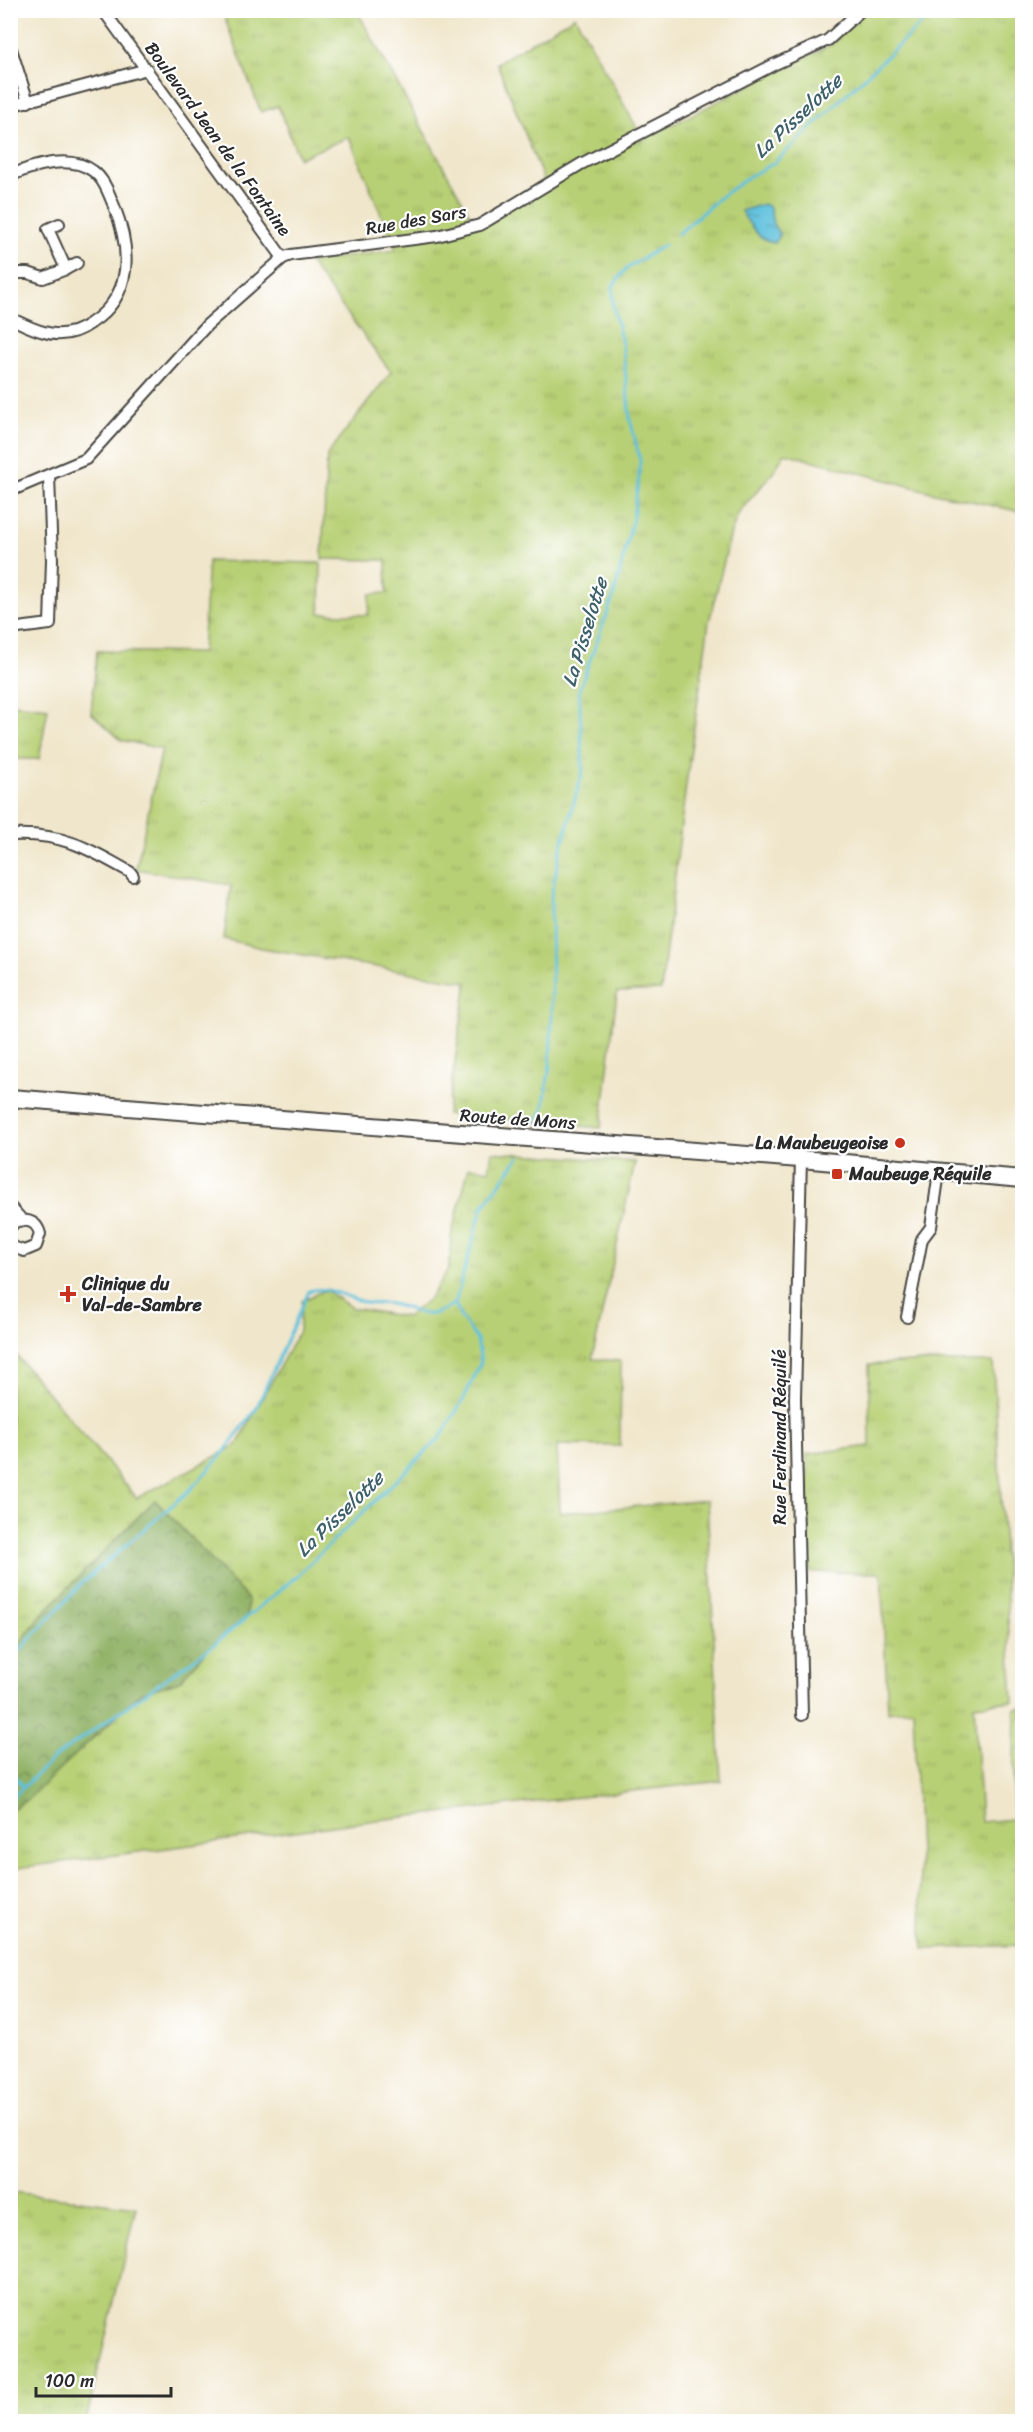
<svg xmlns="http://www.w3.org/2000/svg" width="1033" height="2432" viewBox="0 0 1033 2432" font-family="Sriracha,sans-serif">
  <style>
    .grass { fill: url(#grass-tufts); stroke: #717e50; stroke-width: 1.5 }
    .forest { fill: url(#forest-crowns); stroke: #5e6e48; stroke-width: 1.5 }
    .water { fill: url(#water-ripples); stroke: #457684; stroke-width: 1.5 }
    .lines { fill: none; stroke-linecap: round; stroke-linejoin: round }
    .stream { stroke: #5fc1dd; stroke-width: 3 }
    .minor-casing { stroke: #494743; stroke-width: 14 }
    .primary-casing { stroke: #494743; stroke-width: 20 }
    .minor { stroke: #fff; stroke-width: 10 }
    .primary { stroke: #fff; stroke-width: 16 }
    .poi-dot { fill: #c8321e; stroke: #fff; stroke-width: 2 }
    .labels { text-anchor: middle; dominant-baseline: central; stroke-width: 4.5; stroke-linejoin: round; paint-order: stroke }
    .street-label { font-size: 18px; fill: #2b2b2b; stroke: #fff }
    .poi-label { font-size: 18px; font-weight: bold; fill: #2b2b2b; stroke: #fff; text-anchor: start }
    .water-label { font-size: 20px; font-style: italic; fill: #3d6069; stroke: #fff }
  </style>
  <defs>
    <pattern id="grass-tufts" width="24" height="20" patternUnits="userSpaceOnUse" patternTransform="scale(1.5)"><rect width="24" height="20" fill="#b7d075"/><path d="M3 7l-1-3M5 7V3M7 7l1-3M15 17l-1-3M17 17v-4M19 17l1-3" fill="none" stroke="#9eb365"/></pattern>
    <pattern id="forest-crowns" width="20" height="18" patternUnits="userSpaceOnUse" patternTransform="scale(1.5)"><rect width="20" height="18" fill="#91b266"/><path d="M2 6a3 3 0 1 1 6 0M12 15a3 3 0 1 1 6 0" fill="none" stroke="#779154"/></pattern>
    <pattern id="water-ripples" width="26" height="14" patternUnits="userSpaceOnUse" patternTransform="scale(1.5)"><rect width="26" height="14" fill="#5fc1dd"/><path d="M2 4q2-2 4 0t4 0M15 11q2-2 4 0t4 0" fill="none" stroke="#4f9db3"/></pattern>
  </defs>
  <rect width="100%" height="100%" fill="#fff"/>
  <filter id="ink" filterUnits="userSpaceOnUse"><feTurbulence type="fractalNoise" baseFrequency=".0167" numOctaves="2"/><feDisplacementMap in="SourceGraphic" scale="12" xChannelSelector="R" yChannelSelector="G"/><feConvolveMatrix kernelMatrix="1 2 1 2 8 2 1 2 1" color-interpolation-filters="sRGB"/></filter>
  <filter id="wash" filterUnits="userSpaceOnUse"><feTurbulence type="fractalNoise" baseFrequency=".008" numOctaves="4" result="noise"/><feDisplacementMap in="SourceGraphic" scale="24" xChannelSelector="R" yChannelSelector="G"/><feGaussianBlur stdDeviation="1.35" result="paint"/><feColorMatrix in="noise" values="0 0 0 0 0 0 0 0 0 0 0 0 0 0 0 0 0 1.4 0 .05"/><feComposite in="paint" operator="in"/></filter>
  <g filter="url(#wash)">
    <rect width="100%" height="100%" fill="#f0e6cb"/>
    <g class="grass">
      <path d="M222,11H357L473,220L544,181L497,63L575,16L638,130L640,141L832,44L863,11H1022V512L939,494L785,453L772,474L739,512L731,533L709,622L686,785L661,990L617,992L601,1128L447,1114L467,982L262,948L224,939L231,885L136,869L162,749L121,740L91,713L97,651L202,653L208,561L321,563L320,613L368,615L370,594L387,593L386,560L322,559L327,455L391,372L309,262L396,250L349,137L299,158L278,106L261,112Z"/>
      <path d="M11,693L12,704L48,708L39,759H11Z"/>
      <path d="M492,1152L635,1162L592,1359L621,1361L620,1446L557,1445L560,1513L707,1500L721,1781L377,1820L11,1869L10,1348L137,1498L237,1445L299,1331L302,1301L318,1293L327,1291L352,1308L407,1317L430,1298L449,1268L451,1237L469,1167L489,1170Z"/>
      <path d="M912,1362H993L1013,1701L974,1705L981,1822L1013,1819L1015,1709L1022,1708V1945L923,1949L913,1709L888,1712L881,1573L810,1572L807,1454L870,1446L869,1365Z"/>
      <path d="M11,2192L136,2207L86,2421H11Z"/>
    </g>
    <path class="forest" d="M155,1500L248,1599L247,1617L211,1646L179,1681L141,1693L27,1800L11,1810V1654L42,1614Z"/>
    <path class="water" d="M764,204L770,208L773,224L780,235L775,243C759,241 749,224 741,211Z"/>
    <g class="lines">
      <g class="stream">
        <path d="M678,234L719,198L750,176L774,163L925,20L931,10"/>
        <path d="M535,1123L543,1111L550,1064L552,1011L551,897L559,856L583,770L579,690L614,595L632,522L639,478L640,460L630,419L623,348L613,305V286L626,269L664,245"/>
        <path d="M10,1661L81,1584L191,1489L225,1451L256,1409L309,1291C329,1285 347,1298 367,1303C374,1305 383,1302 390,1304C423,1309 421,1325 455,1303"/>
        <path d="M10,1770L23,1787"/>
        <path d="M10,1800L54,1758L211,1647L297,1576L440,1438L463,1400L481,1362L477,1340L460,1316L455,1303L482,1208L519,1157"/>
      </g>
    </g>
  </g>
  <g filter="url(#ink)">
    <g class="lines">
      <defs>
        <g id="minor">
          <path d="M103,10L283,258"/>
          <path d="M10,46L28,102"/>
          <path d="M10,106L147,69"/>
          <path d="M10,176C33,165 71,154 93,171C104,179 109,194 114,206C131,249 134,295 91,323C77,333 61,337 44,332C32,329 21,323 10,318"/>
          <path d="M66,269L77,263"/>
          <path d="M10,273H28L43,278L66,269L48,229L59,224"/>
          <path d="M10,491L86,459L207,325L283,258L291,255L437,236L480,225L581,164L773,65L828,40L861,10"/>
          <path d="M10,629L50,624L52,560L49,476"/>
          <path d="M10,835C61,832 88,848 130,872L133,876"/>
          <path d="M801,1159L795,1398L802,1715"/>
          <path d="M10,1207L22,1220"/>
          <path d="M10,1227L16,1221C29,1219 37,1222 40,1234L36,1246L24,1251L13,1247L10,1244"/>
          <path d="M907,1317L922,1239L931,1227L939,1172"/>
        </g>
        <path id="primary" d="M10,1098L812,1160L1022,1179"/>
      </defs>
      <use href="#minor" class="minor-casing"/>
      <use href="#primary" class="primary-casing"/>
      <use href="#minor" class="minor"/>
      <use href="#primary" class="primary"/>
    </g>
  </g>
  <g class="poi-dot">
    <circle cx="900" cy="1143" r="6"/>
    <rect x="831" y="1168" width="12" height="12" rx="3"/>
    <path d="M65 1285h6v6h6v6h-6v6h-6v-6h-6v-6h6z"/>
  </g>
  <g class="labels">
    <g class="street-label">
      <text transform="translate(218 139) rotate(54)">Boulevard Jean de la Fontaine</text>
      <text transform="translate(416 220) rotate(-10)">Rue des Sars</text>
      <text transform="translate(518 1119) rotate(4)">Route de Mons</text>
      <text transform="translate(780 1437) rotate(-90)">Rue Ferdinand Réquilé</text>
    </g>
    <g class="poi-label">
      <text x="888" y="1143" text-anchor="end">La Maubeugeoise</text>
      <text x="849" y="1174">Maubeuge Réquile</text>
      <text x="82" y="1284">Clinique du<tspan x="82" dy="21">Val-de-Sambre</tspan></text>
    </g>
    <g class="water-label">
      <text transform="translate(798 116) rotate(-43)">La Pisselotte</text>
      <text transform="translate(585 632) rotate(-73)">La Pisselotte</text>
      <text transform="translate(340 1514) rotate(-44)">La Pisselotte</text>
    </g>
  </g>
  <rect width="1033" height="2432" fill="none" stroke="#fff" stroke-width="36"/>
  <path d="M36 2387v9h135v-9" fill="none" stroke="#2b2b2b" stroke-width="3"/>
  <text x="45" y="2387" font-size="18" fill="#2b2b2b" stroke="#ffffff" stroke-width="4.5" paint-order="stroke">100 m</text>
</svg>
